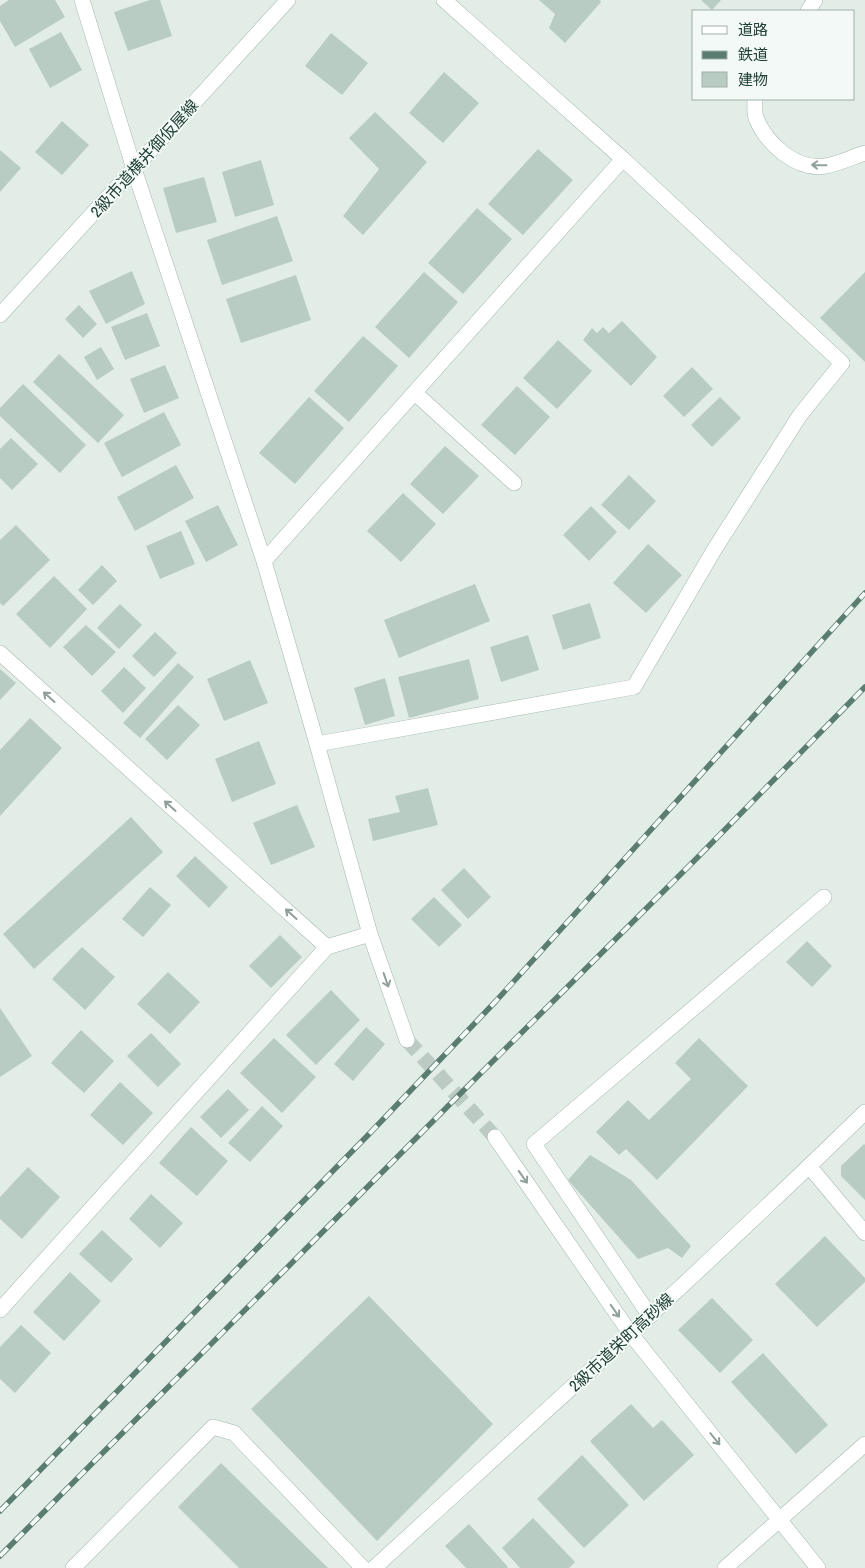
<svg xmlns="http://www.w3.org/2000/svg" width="865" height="1568" viewBox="0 0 865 1568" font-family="'Archivo Narrow','Noto Sans JP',sans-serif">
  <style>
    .building { fill: #b9ccc3 }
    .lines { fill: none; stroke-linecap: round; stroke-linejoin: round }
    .minor-tunnel { stroke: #bbcac3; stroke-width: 15; stroke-dasharray: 15 8; stroke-linecap: butt }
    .service-casing { stroke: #a4b6ae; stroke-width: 16 }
    .pedestrian-casing { stroke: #a4b6ae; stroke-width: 16 }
    .minor-casing { stroke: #a4b6ae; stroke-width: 16 }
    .tertiary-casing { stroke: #a4b6ae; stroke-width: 16 }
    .service { stroke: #fff; stroke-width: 15 }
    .pedestrian { stroke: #fff; stroke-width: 15 }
    .minor { stroke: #fff; stroke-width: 15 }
    .tertiary { stroke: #fff; stroke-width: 15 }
    .rail-casing { stroke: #5a7c71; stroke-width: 5.5 }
    .rail { stroke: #f3f9f6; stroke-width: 4; stroke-dasharray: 11; stroke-linecap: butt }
    .oneway { stroke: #90a09a }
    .labels { text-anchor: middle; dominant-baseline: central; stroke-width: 4; stroke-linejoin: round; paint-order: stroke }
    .street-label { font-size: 16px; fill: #204035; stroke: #f3f9f6 }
  </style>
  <rect width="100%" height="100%" fill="#e2ede7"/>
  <g class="building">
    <path d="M9,0H55L65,17L15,47L0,21V6Z"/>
    <path d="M150,0H160L172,36L128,51L114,12Z"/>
    <path d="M539,0H600L601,2L565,43L549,28L555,14Z"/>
    <path d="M701,0H721L712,10Z"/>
    <path d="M61,32L82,70L50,88L29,49Z"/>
    <path d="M331,33L368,63L342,95L305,66Z"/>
    <path d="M444,72L479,103L443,143L409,113Z"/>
    <path d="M375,112L427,162L363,235L343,216L379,169L349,138Z"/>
    <path d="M62,121L89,145L62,175L35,152Z"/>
    <path d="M538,149L573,180L523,235L488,204Z"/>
    <path d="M0,150L21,168L0,192Z"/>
    <path d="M261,160L274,205L235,217L222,172Z"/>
    <path d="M204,177L217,222L176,233L163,188Z"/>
    <path d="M477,208L512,239L463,294L428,263Z"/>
    <path d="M277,216L293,261L222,285L207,240Z"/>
    <path d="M132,271L145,304L106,324L89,291Z"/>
    <path d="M424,272L458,302L409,358L375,327Z"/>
    <path d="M865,272V362L820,318Z"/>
    <path d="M296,275L311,320L241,343L226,299Z"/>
    <path d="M79,305L97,324L83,338L65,319Z"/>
    <path d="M147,313L160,346L125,360L111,327Z"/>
    <path d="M622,321L657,357L631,386L583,340L592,328L597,333L603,327L609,333Z"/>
    <path d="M363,336L398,366L349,422L314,391Z"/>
    <path d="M558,340L592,371L557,409L523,378Z"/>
    <path d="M101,347L114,369L97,380L84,357Z"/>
    <path d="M59,354L124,415L98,443L33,382Z"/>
    <path d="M165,365L179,398L144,413L130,379Z"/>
    <path d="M692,367L713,389L684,417L663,396Z"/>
    <path d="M23,384L86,445L60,473L0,416V408Z"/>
    <path d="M517,386L550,417L515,455L481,425Z"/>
    <path d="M309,397L344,428L295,484L259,453Z"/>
    <path d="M720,397L741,418L712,447L691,425Z"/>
    <path d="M164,412L181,445L122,477L104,443Z"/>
    <path d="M11,438L38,464L12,490L0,478V449Z"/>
    <path d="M445,446L479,476L443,514L410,484Z"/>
    <path d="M176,465L194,498L135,531L117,497Z"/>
    <path d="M629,475L656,501L629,530L601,505Z"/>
    <path d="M403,493L436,524L401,562L367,531Z"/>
    <path d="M218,505L238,545L206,562L185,521Z"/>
    <path d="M591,506L617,532L589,561L563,535Z"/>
    <path d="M16,525L50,560L3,606L0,603V540Z"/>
    <path d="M181,531L195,564L160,579L146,546Z"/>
    <path d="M648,544L682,575L646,613L613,583Z"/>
    <path d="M102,565L117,581L93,605L78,590Z"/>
    <path d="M54,576L87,609L50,648L16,614Z"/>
    <path d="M475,584L490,621L399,658L384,620Z"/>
    <path d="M590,603L601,638L563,650L552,615Z"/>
    <path d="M120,604L142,625L119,649L97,628Z"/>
    <path d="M86,625L116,652L92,676L63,647Z"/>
    <path d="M155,632L177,653L154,677L132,656Z"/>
    <path d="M528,635L539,670L501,682L490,647Z"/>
    <path d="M469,659L479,699L409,718L398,677Z"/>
    <path d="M250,660L268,703L224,721L207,679Z"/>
    <path d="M178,663L194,677L140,738L123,723Z"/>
    <path d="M124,667L146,688L123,713L101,691Z"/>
    <path d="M0,669L16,683L0,700Z"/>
    <path d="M385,678L395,716L365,725L354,688Z"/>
    <path d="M178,705L200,725L167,760L145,739Z"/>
    <path d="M30,718L62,748L0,816V750Z"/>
    <path d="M259,741L276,784L232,802L215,759Z"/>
    <path d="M428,788L438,825L373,841L368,819L400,812L395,796Z"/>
    <path d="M297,805L315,847L271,865L253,823Z"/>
    <path d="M131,817L163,852L34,969L3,934Z"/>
    <path d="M195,856L228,887L209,908L176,876Z"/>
    <path d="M464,868L491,897L468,919L441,890Z"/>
    <path d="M150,887L171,905L143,937L122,919Z"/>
    <path d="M434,897L462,925L439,947L411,919Z"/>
    <path d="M280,935L302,957L271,988L249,966Z"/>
    <path d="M807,941L832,966L812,987L786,962Z"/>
    <path d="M82,947L115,977L85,1010L52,979Z"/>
    <path d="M168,972L200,1002L170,1034L137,1004Z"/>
    <path d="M331,990L360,1020L316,1065L286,1035Z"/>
    <path d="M0,1008L32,1056L0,1077Z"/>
    <path d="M366,1027L385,1044L353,1081L334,1064Z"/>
    <path d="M81,1030L114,1061L84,1093L51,1063Z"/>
    <path d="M151,1033L181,1064L158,1087L127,1056Z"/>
    <path d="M274,1038L316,1077L282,1113L240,1073Z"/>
    <path d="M699,1038L748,1086L657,1180L626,1149L619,1155L596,1132L628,1100L649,1120L691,1079L675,1063Z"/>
    <path d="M120,1082L153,1113L123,1145L90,1115Z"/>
    <path d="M228,1089L249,1110L221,1138L200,1117Z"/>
    <path d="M262,1106L283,1126L250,1162L228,1143Z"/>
    <path d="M191,1127L228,1161L197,1196L159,1163Z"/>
    <path d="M864,1144L865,1145V1200L841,1176V1166Z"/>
    <path d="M590,1155L631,1180L691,1246L682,1258L668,1248L638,1259L568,1180Z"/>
    <path d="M28,1167L60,1197L22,1239L0,1219V1197Z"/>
    <path d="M151,1194L183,1223L160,1248L129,1219Z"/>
    <path d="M102,1230L133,1259L111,1283L79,1254Z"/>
    <path d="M825,1236L865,1278V1282L817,1327L775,1284Z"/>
    <path d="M70,1272L101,1301L64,1341L33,1312Z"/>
    <path d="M369,1296L493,1424L377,1541L251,1409Z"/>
    <path d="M712,1298L753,1340L720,1373L678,1330Z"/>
    <path d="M21,1325L51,1353L15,1393L0,1379V1347Z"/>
    <path d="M763,1353L828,1425L796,1454L731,1382Z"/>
    <path d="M631,1404L653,1428L662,1420L694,1455L644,1501L590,1441Z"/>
    <path d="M582,1455L629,1505L584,1548L537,1499Z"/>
    <path d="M221,1463L328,1568H239L178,1507Z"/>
    <path d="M533,1518L575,1562L569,1568H520L502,1548Z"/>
    <path d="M469,1524L508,1567L507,1568H466L445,1546Z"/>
  </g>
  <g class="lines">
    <path class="minor-tunnel" d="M407,1040L495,1137"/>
    <defs>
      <g id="service">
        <path d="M415,393L514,483"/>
        <path d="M317,744L634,687L714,550L800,415L842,363"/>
      </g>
      <path id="pedestrian" d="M650,1316L534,1144L824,897"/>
      <g id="minor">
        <path d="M82,0L134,169L264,561L317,744L370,934L407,1040"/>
        <path d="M444,0L623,159L842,363"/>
        <path d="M264,561L623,159"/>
        <path d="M0,653L327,947"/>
        <path d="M495,1137L630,1333L818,1568"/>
        <path d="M809,1166L865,1233"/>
        <path d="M0,1310L327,947L370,934"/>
        <path d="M73,1568L213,1427L234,1433L363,1568"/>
        <path d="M725,1568L865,1444"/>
      </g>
      <g id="tertiary">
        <path d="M808,11L815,0"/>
        <path d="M755,99C755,105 754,112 756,118C766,143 796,171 825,166C838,164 852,157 865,153"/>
        <path d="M0,315L288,0"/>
        <path d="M374,1568C539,1417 705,1268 865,1112"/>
      </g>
    </defs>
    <use href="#service" class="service-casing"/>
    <use href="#pedestrian" class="pedestrian-casing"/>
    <use href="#minor" class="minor-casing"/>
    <use href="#tertiary" class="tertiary-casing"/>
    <use href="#service" class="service"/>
    <use href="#pedestrian" class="pedestrian"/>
    <use href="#minor" class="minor"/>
    <use href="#tertiary" class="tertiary"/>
    <defs>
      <g id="rail">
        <path d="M0,1511L371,1132L496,1001L865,593"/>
        <path d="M0,1556L463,1091L697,858L865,687"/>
      </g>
    </defs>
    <use href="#rail" class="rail-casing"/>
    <use href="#rail" class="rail"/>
  </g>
  <defs><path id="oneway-shaft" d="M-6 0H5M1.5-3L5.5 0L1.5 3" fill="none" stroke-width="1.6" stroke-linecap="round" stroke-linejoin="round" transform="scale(1.25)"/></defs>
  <g class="oneway">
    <use href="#oneway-shaft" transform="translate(819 165) rotate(-179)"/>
    <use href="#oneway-shaft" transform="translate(49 697) rotate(-138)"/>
    <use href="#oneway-shaft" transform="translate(170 806) rotate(-138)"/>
    <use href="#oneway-shaft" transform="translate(291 914) rotate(-138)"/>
    <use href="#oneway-shaft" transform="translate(386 980) rotate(71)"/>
    <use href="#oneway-shaft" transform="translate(523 1177) rotate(55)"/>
    <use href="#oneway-shaft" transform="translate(615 1311) rotate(55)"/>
    <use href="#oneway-shaft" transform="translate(715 1439) rotate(51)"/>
  </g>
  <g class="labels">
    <g class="street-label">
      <text transform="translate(144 158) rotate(-48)">2級市道横井御仮屋線</text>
      <text transform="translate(621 1342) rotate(-43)">2級市道栄町高砂線</text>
    </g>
  </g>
  <rect x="692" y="10" width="162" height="90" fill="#f3f9f6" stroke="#9fafa9"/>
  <rect x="702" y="26" width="25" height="8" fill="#ffffff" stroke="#9fafa9"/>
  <text x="738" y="35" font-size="15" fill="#204035">道路</text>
  <rect x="702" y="51" width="25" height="8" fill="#5a7c71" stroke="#9fafa9"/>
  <text x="738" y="60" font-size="15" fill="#204035">鉄道</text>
  <rect x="702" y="72" width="25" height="15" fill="#b9ccc3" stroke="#9fafa9"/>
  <text x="738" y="85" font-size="15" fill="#204035">建物</text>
</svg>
